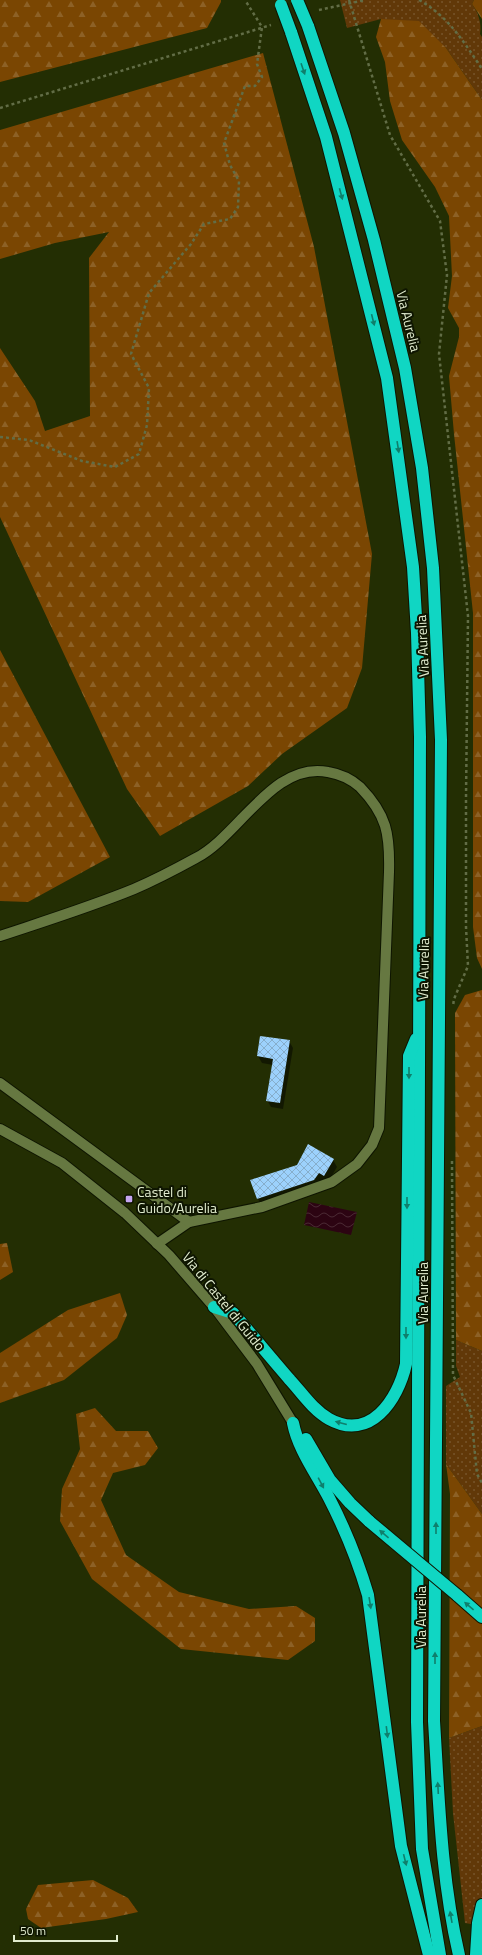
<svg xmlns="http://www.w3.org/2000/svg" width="482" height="1955" viewBox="0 0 482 1955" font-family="'Titillium Web',sans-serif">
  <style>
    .grass { fill: url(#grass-dots) }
    .forest { fill: url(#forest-firs) }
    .water { fill: url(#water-waves) }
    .shadow { fill: #0007 }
    .building { fill: url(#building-cross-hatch) }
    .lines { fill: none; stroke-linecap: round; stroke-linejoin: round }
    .minor-casing { stroke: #0e1500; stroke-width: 12 }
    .highway-casing { stroke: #0e1500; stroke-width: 14 }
    .path { stroke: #626d46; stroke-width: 2.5; stroke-dasharray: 3 3; stroke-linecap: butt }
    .minor { stroke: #667841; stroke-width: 10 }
    .highway { stroke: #10d6c3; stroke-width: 12 }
    .highway-bridge-casing { stroke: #0e1500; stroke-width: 14; stroke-linecap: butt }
    .highway-bridge { stroke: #10d6c3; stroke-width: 12 }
    .oneway { fill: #0f7f6c }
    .poi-dot { fill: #c6a6f0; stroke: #0e1501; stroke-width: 1.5 }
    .labels { text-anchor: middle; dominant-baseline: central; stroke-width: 4; stroke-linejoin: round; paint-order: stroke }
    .street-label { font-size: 14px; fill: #e1ecce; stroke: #0e1501 }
    .poi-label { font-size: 14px; fill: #e1ecce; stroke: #0e1501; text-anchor: start }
  </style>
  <defs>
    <pattern id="grass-dots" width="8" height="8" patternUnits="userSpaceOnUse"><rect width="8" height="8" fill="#613808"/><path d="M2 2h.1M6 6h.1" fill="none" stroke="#77552b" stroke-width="1.8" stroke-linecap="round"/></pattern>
    <pattern id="forest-firs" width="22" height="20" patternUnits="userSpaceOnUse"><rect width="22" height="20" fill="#7a4602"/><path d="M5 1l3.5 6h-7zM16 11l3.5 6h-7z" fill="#8d6126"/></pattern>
    <pattern id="water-waves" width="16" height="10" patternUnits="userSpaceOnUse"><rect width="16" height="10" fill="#2c0412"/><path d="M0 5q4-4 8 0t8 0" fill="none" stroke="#4a2933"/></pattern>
    <pattern id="building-cross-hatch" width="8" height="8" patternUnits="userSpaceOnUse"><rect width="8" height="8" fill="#9cd1fc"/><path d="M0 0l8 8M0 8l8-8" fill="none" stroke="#86aecc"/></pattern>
  </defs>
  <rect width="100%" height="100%" fill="#232e03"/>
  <g class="grass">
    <path d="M340,0H474L472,4C478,12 482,23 480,34L482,37V100L446,48L381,19L347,28Z"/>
    <path d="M456,1340L482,1351V1514L446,1464V1386L460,1377L456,1366Z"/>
    <path d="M482,1726V1926L465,1923L453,1813L449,1738Z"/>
  </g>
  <g class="forest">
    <path d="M0,0H221V2L207,28L0,82Z"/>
    <path d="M474,0H482V19L472,4Z"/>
    <path d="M381,19L419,21L446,48L482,100V969L477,958L473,927V613L454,434L449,376L459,337V328L448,308L452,276L449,216L435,187L402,140L390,101L385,62L376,37Z"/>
    <path d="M263,53L314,247L372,554L362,668L347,708L282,754L248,786L160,836L127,789L0,517V348L35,401L45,431L90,416L89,258L109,232L55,243L0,259V130Z"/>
    <path d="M0,650L110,857L28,902L0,901Z"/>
    <path d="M482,990V1351L456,1340L455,1013L465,995Z"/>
    <path d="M7,1243L13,1272L0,1280V1244Z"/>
    <path d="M120,1293L127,1315L117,1338L64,1380L0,1403V1353L68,1310Z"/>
    <path d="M95,1408L116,1431H148L158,1448L145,1465L113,1473L101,1500L126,1555L179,1592L249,1609L296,1606L315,1618V1641L288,1660L181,1649L92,1579L60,1521L62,1489L80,1449L76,1414Z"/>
    <path d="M446,1464L482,1514V1726L449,1738L450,1494Z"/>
    <path d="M93,1880L128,1898L138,1912L106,1919L41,1928L28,1919L26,1909L38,1885Z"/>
  </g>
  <path class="water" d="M309,1202L357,1212L351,1235L304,1225Z"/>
  <g class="shadow">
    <path d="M261,1037L289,1041L293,1048L283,1109L271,1107L267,1100L273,1065L262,1063L258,1056Z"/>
    <path d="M333,1160L337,1167L328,1182L323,1179L318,1186L262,1206L258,1199L252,1181Z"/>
  </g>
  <g class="building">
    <path d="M260,1036L290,1040L280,1103L266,1101L273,1059L257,1056Z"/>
    <path d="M308,1144L334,1159L324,1176L319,1173L314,1180L257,1199L250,1180L297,1165Z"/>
  </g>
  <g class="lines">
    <defs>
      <g id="minor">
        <path d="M0,936C45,921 90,907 134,889C155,880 176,869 196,858C239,836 273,761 328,772C340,774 351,779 360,787C387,815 390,834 389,872L379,1128L372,1145L357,1164L332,1182L262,1207L189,1222L157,1244"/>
        <path d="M0,1083L189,1222"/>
        <path d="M0,1129L62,1163L125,1213L169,1255L214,1307L257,1364L293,1423"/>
      </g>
      <g id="highway">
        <path d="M308,26L344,133L374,240L405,368L422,468L433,568L441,740L434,1721C439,1800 441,1878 459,1955"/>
        <path d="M291,32L326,137L387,378L413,567L417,633L420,737L417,1722L422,1849L440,1955"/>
        <path d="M214,1307L233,1313C252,1335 271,1358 290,1380C302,1393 313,1410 329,1419C370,1442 398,1400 406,1364L409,1056L416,1039"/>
        <path d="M293,1423C298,1449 316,1473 329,1498C345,1529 358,1561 368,1595L401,1846L429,1955"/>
        <path d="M306,1439L330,1480L350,1503L370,1522"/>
        <path d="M457,1595L482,1617"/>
        <path d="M476,1955L478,1923L482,1905"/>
      </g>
    </defs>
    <use href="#minor" class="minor-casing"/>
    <use href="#highway" class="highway-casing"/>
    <g class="path">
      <path d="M349,0L390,135L440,221L447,275L439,354L468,616L466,798V927L468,966L454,999L453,1006"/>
      <path d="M419,0C448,16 464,42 482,69"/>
      <path d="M319,10L365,0"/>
      <path d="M0,108L271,25"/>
      <path d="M0,437L29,440L82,461L115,467L139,454L147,425L149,388L131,354L149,293L191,244L204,224L230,219L238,207L239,181L230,165L224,143L245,86H255L262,77L257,64L262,27L245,0"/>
      <path d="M452,1161L453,1375L471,1413L477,1474L482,1483"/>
    </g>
    <use href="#minor" class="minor"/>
    <use href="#highway" class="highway"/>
    <defs>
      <g id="highway-bridge">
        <path d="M297,0L308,26"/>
        <path d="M281,5L291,32"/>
        <path d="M370,1522L457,1595"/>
      </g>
    </defs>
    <use href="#highway-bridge" class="highway-bridge-casing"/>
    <use href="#highway-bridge" class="highway-bridge"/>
  </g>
  <defs><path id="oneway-solid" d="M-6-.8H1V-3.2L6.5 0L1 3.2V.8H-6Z"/></defs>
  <g class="oneway">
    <use href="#oneway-solid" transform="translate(303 69) rotate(71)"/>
    <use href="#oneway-solid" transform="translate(341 194) rotate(75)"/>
    <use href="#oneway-solid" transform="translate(373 320) rotate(76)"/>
    <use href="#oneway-solid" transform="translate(398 447) rotate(81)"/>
    <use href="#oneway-solid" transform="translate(409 1073) rotate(90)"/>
    <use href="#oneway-solid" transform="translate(407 1203) rotate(90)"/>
    <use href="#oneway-solid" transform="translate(406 1333) rotate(90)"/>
    <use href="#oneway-solid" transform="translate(341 1423) rotate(-165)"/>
    <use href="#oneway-solid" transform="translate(321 1483) rotate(62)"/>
    <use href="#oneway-solid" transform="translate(436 1528) rotate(-90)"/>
    <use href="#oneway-solid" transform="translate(384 1534) rotate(-140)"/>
    <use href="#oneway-solid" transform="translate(370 1603) rotate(81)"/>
    <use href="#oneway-solid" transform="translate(469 1606) rotate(-140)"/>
    <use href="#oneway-solid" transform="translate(435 1658) rotate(-90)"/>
    <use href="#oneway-solid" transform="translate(387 1732) rotate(83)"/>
    <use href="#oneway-solid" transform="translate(438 1788) rotate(-93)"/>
    <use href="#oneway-solid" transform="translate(405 1860) rotate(76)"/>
    <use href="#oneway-solid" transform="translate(451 1917) rotate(-100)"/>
  </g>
  <rect class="poi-dot" x="125" y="1195" width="8" height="8" rx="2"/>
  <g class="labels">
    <g class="street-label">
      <text transform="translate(409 321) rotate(76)">Via Aurelia</text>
      <text transform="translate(422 646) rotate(-93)">Via Aurelia</text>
      <text transform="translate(423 969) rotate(-89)">Via Aurelia</text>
      <text transform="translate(422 1293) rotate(-90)">Via Aurelia</text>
      <text transform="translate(224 1301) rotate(51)">Via di Castel di Guido</text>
      <text transform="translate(420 1617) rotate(-90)">Via Aurelia</text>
    </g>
    <g class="poi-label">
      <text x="137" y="1191">Castel di<tspan x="137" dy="16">Guido/Aurelia</tspan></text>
    </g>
  </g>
  <path d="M14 1935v6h103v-6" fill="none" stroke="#e1ecce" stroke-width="2"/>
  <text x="20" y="1935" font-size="12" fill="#e1ecce" stroke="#0e1501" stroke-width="3" paint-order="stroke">50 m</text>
</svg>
